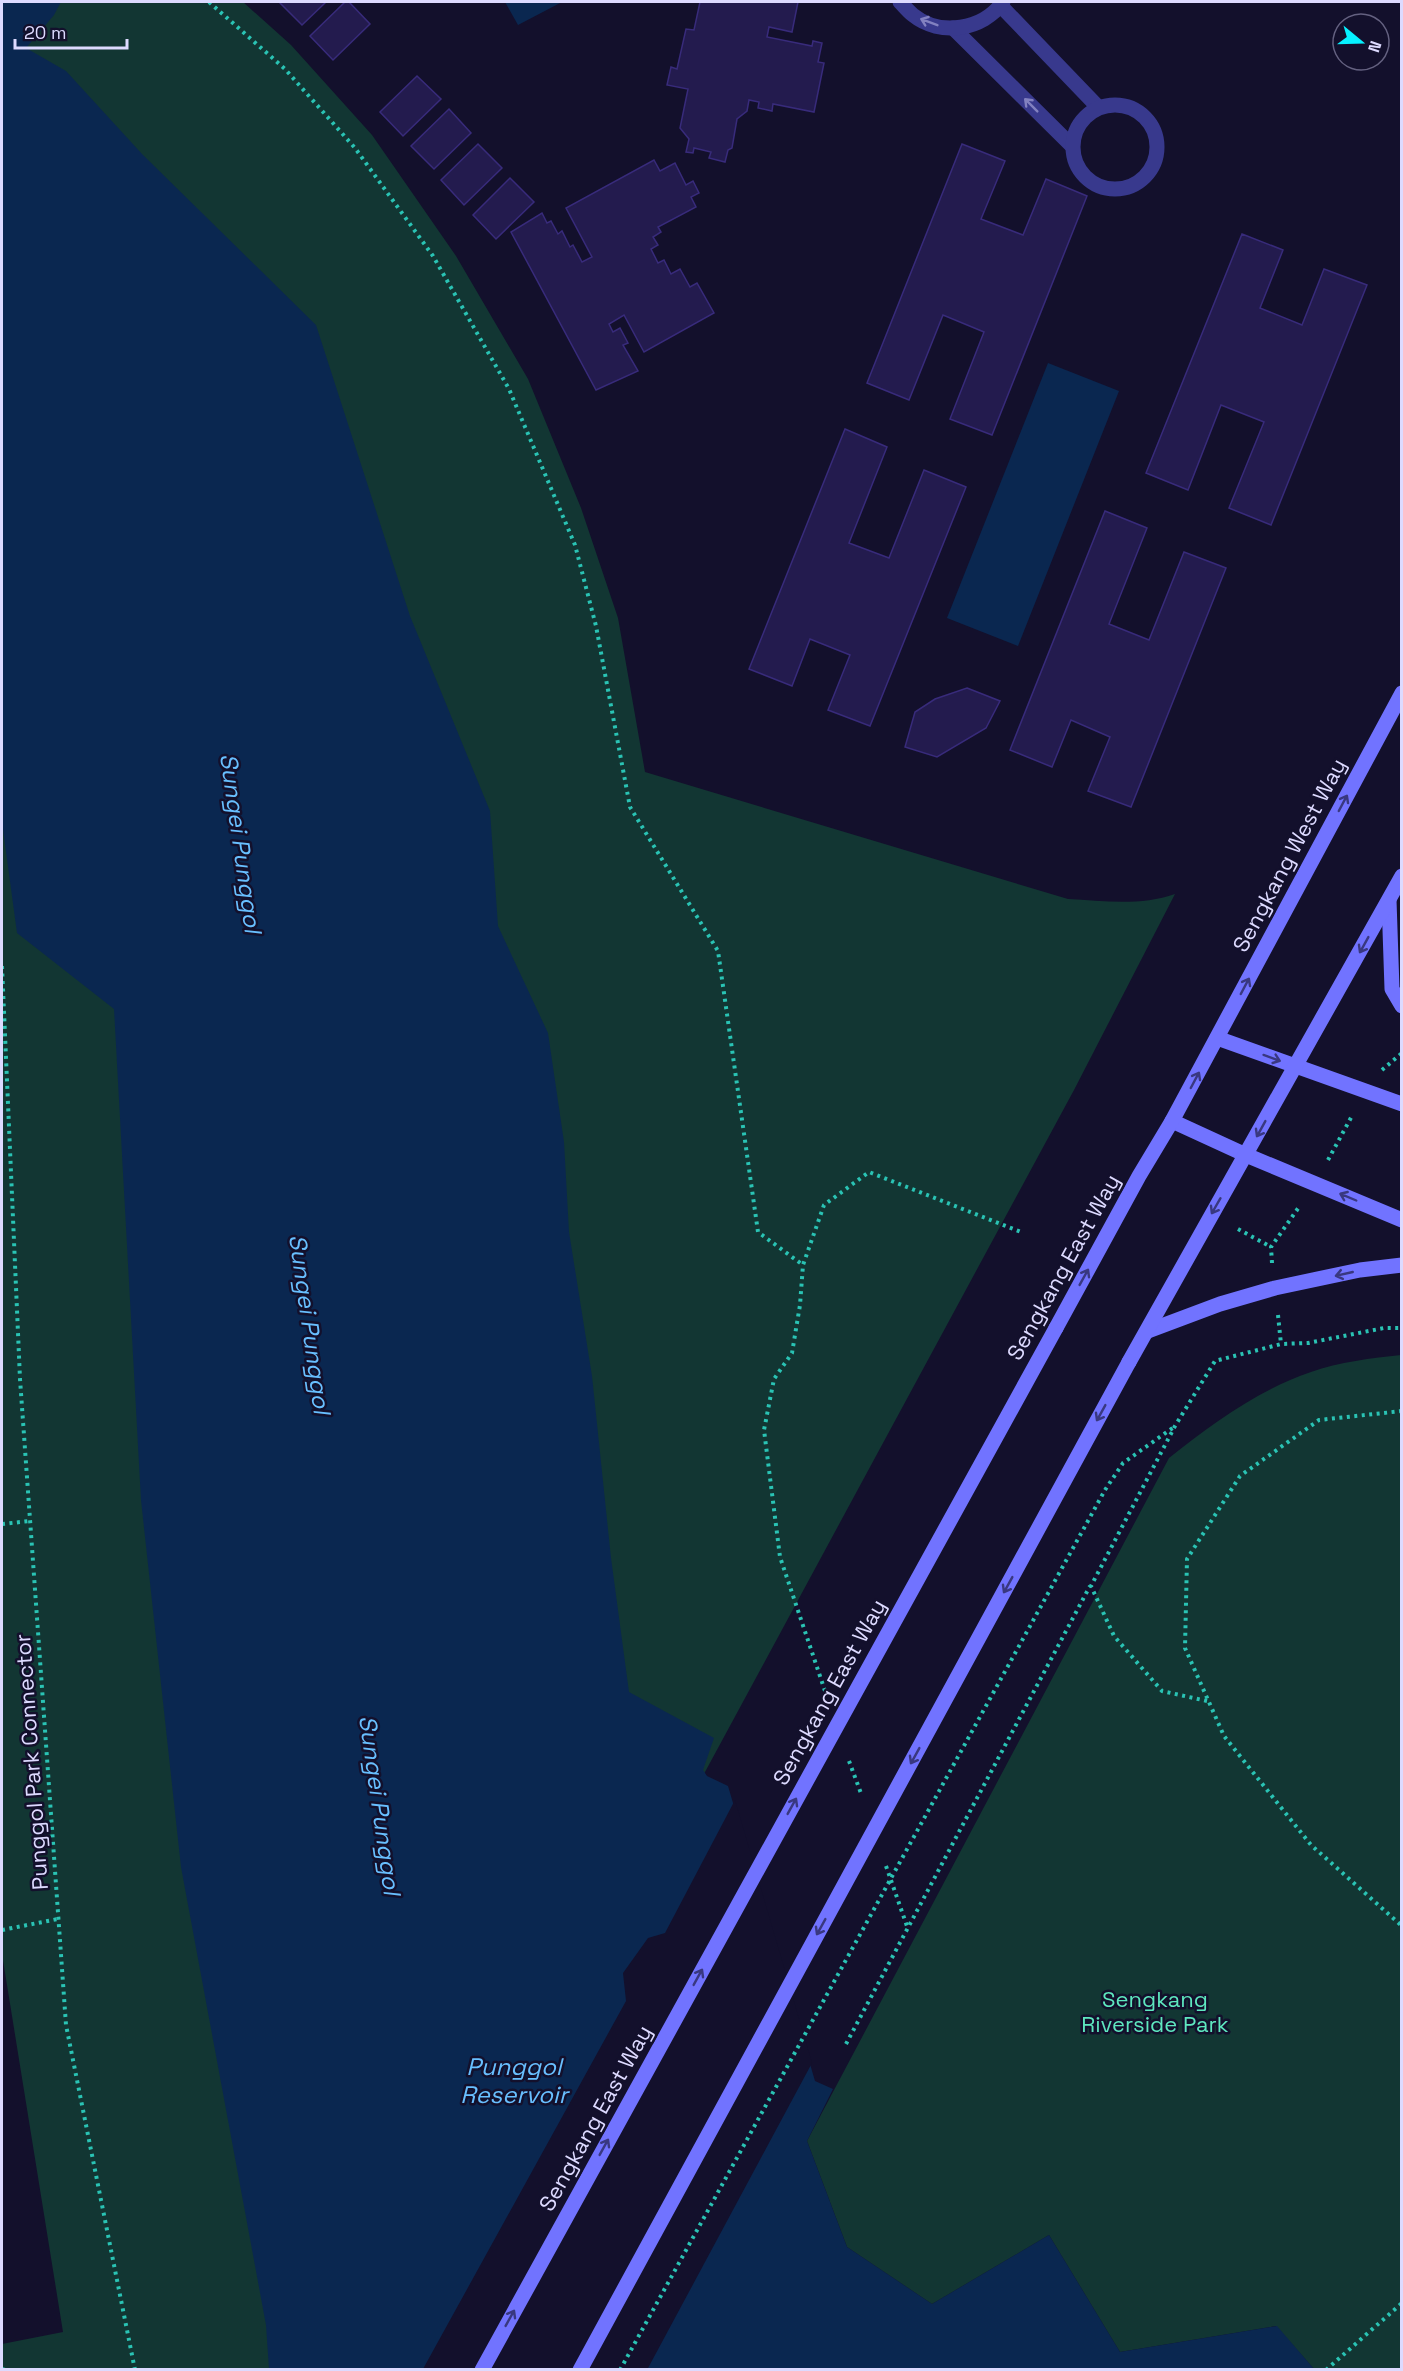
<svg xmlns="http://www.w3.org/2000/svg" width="1403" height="2371" viewBox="0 0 1403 2371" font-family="'Space Grotesk',sans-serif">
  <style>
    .green { fill: #123633 }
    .water { fill: #0a2750 }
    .pier { fill: #13102c }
    .building { fill: #231b4e; stroke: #382b7b; stroke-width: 1.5 }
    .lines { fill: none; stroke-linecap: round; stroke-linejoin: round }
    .path { stroke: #2ac3b4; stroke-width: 4; stroke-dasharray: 3 4.5; stroke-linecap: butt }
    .service { stroke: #38398d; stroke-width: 15 }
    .minor { stroke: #38398d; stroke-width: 15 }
    .secondary { stroke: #7173ff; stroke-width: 15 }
    .path-bridge { stroke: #2ac3b4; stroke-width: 4; stroke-dasharray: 3 4.5; stroke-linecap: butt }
    .secondary-bridge { stroke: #7173ff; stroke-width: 15 }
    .oneway { stroke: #8281c0 }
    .oneway2 { stroke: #393880 }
    .labels { text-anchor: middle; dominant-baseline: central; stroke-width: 5; stroke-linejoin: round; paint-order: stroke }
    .street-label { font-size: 22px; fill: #dddaff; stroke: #13102c }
    .park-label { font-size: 22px; fill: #5ee7bf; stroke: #13102c }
    .water-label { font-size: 24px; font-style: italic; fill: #68bfff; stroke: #13102c }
  </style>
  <rect width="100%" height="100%" fill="#13102c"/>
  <g class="green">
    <path d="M2,2H243L291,45L372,135L456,256L528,379L581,508L618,618L645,772L1068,899C1103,901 1142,906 1175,894L1074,1090L382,2369L2,2370V2344L63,2332L2,1954Z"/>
    <path d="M1401,1355V2369H1314L1276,2326L1120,2352L1049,2235L932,2304L847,2247L807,2141L1169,1458C1212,1424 1258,1390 1311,1372C1339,1362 1372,1358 1401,1355Z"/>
  </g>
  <g class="water">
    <path d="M2,2H61L54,15L26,48L66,71L142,154L316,325L410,616L490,811L498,926L548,1033L564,1142L569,1232L592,1376L611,1558L629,1692L714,1738L703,1770L707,1776L728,1786L815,2081L833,2089L807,2141L847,2247L932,2304L1049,2235L1120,2352L1277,2326L1314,2369H269L266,2325L181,1867L141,1500L114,1009L17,933L2,822Z"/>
    <path d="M505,2H562L518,25Z"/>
    <path d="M1048,363L1119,391L1018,646L947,618Z"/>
  </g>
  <path class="pier" d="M735,1800L812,2063L647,2370L423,2369L626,2001L623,1973L648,1938L665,1933Z"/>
  <g class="building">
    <path d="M279,2H326L302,25Z"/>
    <path d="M345,2H349L370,24L333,60L310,36Z"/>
    <path d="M700,2H798L792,32L769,27L767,37L812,46L813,41L822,43L818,62L824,63L814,112L773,104L772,111L758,108L759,102L749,100L747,111L737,119L732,148L728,150L725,162L709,158L711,152L694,148L693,153L686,152L689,139L680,128L688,89L667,85L671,67L677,69L686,29L694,30Z"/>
    <path d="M417,76L441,99L403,136L380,112Z"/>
    <path d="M449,109L471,133L434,169L411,146Z"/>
    <path d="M478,144L502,168L464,205L441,180Z"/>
    <path d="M962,144L1005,161L981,219L1023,235L1046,179L1087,196L992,435L950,419L984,332L943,315L909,400L867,383Z"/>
    <path d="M654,160L660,171L675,163L686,185L693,181L699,193L691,197L696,207L658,227L661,232L653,237L658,245L651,249L658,263L664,260L671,274L680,269L690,287L697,283L714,313L644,352L624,315L609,324L613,332L620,328L628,343L623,345L638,371L596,390L511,232L542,213L547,223L551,221L558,234L562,231L570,247L573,245L582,262L592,257L566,208Z"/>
    <path d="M510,178L534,202L496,239L473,215Z"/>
    <path d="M1242,234L1283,250L1260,308L1302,325L1324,269L1367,285L1271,525L1229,508L1264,422L1221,405L1188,490L1146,473Z"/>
    <path d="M845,429L887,447L849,543L889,558L924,470L966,487L870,726L828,710L850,655L810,639L792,686L749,669Z"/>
    <path d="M1105,511L1147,528L1109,624L1149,640L1184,552L1226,568L1131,807L1088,791L1110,737L1071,720L1052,767L1010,750Z"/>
    <path d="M967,688L1000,701L986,728L937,757L905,747L915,712L935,699Z"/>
  </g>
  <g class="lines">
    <g class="path">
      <path d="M209,2L285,69L355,148L433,256L509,389L575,545L596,626L630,807L718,951L758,1232L803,1265"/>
      <path d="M2,966L20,1379L66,2025L135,2370"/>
      <path d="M1382,1070L1402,1053"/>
      <path d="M1328,1160L1353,1114"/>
      <path d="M1238,1229L1271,1247"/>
      <path d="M1272,1263L1271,1247L1299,1207"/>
      <path d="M1278,1315L1281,1344"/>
      <path d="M1402,1411L1319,1420L1240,1476L1187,1559L1185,1648L1224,1736L1311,1845L1402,1926"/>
      <path d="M1105,1490L1123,1463L1174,1427"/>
      <path d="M2,1524L30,1521"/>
      <path d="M825,1691L780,1557L764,1430L774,1379L792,1353L800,1305L803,1265L824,1205L869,1172L1021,1232"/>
      <path d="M1207,1701L1162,1691L1114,1636L1091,1586L1175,1426L1215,1361L1281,1344L1308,1343L1384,1328H1402"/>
      <path d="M849,1761L862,1796"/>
      <path d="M886,1866L908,1929"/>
      <path d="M2,1930L58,1919"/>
      <path d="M846,2044L1090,1586"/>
      <path d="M2,2369L5,2370"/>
      <path d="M1326,2370L1402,2303"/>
    </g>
    <g class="service">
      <path d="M1000,5L1098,107"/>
      <path d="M953,28L1072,146"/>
      <circle cx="1115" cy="147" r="42"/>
    </g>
    <path class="minor" d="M900,2C904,6 908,11 913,15C940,37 983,30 1003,2"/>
    <g class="secondary">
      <path d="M1389,900L1392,989L1402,1006"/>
      <path d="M1217,1038L1402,1104"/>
      <path d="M1172,1121L1246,1155L1402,1220"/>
      <path d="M1056,1328L1139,1176L1172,1121L1402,693"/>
      <path d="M1148,1331L1220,1304L1275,1288L1360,1270L1402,1265"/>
      <path d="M1129,1362L1402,876"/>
    </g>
    <path class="path-bridge" d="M620,2370L1105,1490"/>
    <g class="secondary-bridge">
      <path d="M482,2370L1056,1328"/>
      <path d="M580,2370L1129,1362"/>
    </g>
  </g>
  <defs><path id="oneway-shaft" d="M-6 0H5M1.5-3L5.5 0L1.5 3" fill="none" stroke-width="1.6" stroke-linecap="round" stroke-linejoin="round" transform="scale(1.5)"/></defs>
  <g class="oneway">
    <use href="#oneway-shaft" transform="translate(929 22) rotate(-159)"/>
    <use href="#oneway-shaft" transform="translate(1031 105) rotate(-135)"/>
  </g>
  <g class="oneway2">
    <use href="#oneway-shaft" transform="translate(1343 803) rotate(-62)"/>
    <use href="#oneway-shaft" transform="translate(1364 945) rotate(119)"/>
    <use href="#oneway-shaft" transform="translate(1245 986) rotate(-62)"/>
    <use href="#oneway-shaft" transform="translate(1272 1058) rotate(20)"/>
    <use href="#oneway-shaft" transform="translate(1195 1080) rotate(-62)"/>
    <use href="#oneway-shaft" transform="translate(1261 1129) rotate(119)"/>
    <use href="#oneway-shaft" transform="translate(1348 1197) rotate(-157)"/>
    <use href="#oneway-shaft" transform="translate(1216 1206) rotate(120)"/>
    <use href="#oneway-shaft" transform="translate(1344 1274) rotate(167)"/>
    <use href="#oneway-shaft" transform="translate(1084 1277) rotate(-61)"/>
    <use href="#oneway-shaft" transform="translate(1101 1413) rotate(119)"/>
    <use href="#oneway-shaft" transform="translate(1008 1585) rotate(119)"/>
    <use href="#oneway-shaft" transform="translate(915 1756) rotate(119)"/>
    <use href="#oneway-shaft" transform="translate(792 1806) rotate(-61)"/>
    <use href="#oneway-shaft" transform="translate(821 1927) rotate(119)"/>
    <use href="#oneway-shaft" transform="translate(698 1977) rotate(-61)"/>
    <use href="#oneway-shaft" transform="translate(604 2147) rotate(-61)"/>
    <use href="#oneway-shaft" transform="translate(510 2318) rotate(-61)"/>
  </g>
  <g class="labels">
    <g class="street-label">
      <text transform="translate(1289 855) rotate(-62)">Sengkang West Way</text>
      <text transform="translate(1063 1267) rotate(-61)">Sengkang East Way</text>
      <text transform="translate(829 1692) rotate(-61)">Sengkang East Way</text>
      <text transform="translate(31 1762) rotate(-94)">Punggol Park Connector</text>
      <text transform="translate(595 2118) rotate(-61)">Sengkang East Way</text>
    </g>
    <g class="park-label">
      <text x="1155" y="1999">Sengkang<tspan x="1155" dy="25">Riverside Park</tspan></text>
    </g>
    <g class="water-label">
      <text transform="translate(241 843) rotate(82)">Sungei Punggol</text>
      <text transform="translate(310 1324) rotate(82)">Sungei Punggol</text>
      <text transform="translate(380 1805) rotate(82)">Sungei Punggol</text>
      <text x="514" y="2066">Punggol<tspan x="514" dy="28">Reservoir</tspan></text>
    </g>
  </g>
  <rect width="1403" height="2371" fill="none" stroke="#dddaff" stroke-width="6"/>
  <g transform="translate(1361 42) rotate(109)"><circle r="28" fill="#13102c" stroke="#646180" stroke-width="1.5"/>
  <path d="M0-4.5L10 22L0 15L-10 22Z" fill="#06f1ff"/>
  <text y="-9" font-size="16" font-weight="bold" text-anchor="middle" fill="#dddaff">N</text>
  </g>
  <path d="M15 39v9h112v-9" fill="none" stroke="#dddaff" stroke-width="3"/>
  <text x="24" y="39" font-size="18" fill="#dddaff" stroke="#13102c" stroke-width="4.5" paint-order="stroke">20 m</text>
</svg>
